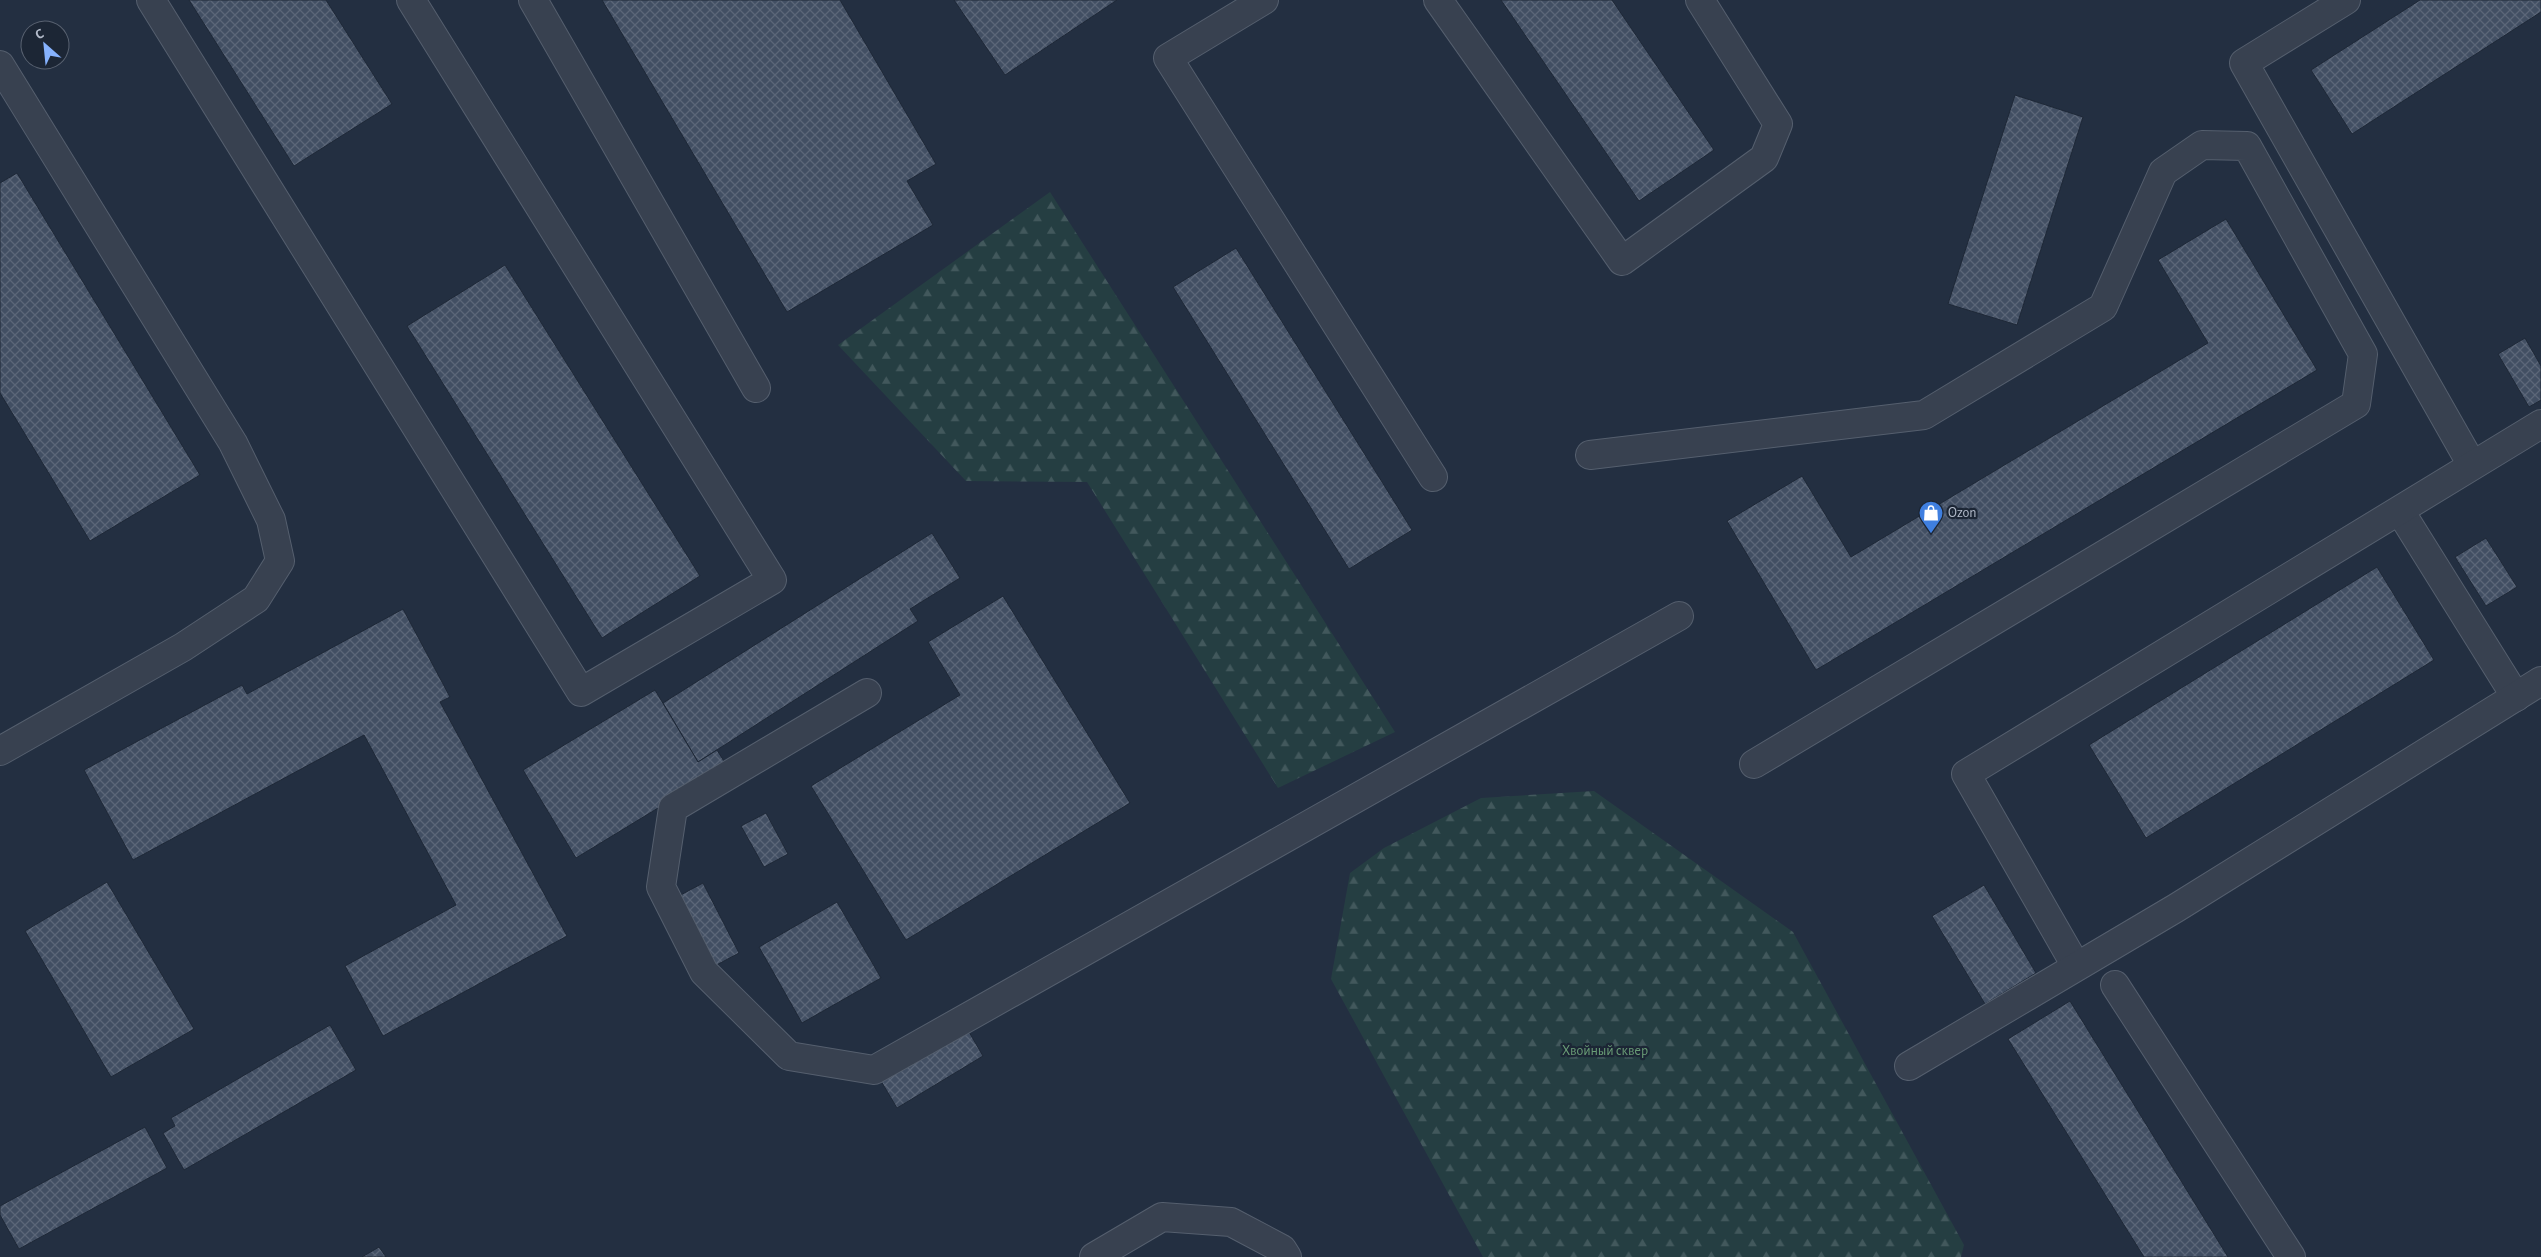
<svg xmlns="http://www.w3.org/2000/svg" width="2541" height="1257" viewBox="0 0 2541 1257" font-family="'Alegreya Sans',sans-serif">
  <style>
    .forest { fill: url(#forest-firs) }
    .building { fill: url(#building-cross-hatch); stroke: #1e2837 }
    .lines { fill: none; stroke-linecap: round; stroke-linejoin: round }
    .minor-casing { stroke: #555f6e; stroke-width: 30 }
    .minor { stroke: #384150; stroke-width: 28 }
    .labels { text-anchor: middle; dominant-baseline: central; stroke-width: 4.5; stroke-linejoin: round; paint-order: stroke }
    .poi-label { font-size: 14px; fill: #b4bccb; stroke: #1c2635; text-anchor: start }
    .park-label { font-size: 14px; fill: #6a9d76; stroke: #1c2635 }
  </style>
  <defs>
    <pattern id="forest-firs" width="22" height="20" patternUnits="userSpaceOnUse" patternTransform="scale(1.25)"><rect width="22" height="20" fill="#253e42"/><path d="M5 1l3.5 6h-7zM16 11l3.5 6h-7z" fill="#42585c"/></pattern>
    <pattern id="building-cross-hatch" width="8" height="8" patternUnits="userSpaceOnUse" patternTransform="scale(1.25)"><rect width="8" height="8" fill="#424f63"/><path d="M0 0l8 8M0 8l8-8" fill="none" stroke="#5b6678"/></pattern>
  </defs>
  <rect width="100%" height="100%" fill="#232f41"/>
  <g class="forest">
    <path d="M1050,192L1395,732L1278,788L1087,482L966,481L838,345Z"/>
    <path d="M1594,791L1793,932L1964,1245L1961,1257H1483L1331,979L1350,873L1384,848L1481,798Z"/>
  </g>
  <g class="building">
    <path d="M189,0H326L392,104L294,166Z"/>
    <path d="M602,0H840L936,164L907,181L933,225L787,312Z"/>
    <path d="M954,0H1117L1005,75Z"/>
    <path d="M1501,0H1612L1714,150L1639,201Z"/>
    <path d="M2420,0H2541V12L2352,134L2311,70Z"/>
    <path d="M2015,95L2083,117L2017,325L1948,304Z"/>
    <path d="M17,173L200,475L90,541L0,393V183Z"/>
    <path d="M2226,219L2317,370L1816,670L1727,521L1802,476L1851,557L2208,343L2158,260Z"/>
    <path d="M1236,248L1412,530L1349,569L1173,287Z"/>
    <path d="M505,265L700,576L602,638L407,326Z"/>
    <path d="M2525,338L2541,366V400L2529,407L2498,354Z"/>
    <path d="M932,533L960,578L910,609L918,621L698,762L663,703Z"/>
    <path d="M2486,538L2517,587L2486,606L2455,557Z"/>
    <path d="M2377,567L2434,660L2146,838L2089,745Z"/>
    <path d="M1003,596L1130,803L906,940L811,786L960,695L928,642Z"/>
    <path d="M403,609L450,697L440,702L567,936L383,1036L345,966L456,905L364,735L133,860L84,770L242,685L247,694Z"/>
    <path d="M655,690L698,762L717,750L727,766L576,858L523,770Z"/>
    <path d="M766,813L788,854L764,867L741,826Z"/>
    <path d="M107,882L194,1029L111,1077L25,931Z"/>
    <path d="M703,883L739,953L711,968L675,898Z"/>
    <path d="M1984,885L2036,973L1985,1004L1932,916Z"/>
    <path d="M837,902L881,978L802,1023L759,947Z"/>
    <path d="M2070,1001L2228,1257H2144L2008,1039Z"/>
    <path d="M330,1025L356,1070L184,1170L163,1133L175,1126L171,1118Z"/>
    <path d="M965,1025L983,1056L897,1108L878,1076Z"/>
    <path d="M145,1127L167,1168L19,1249L0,1215V1206Z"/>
    <path d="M379,1247L386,1257H362Z"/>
  </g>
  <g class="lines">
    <defs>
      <g id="minor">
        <path d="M151,0L581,692L772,580L411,0"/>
        <path d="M533,0L756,388"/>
        <path d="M1264,0L1168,58L1433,477"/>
        <path d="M1438,0L1622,261L1764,158L1778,124L1700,0"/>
        <path d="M2346,0L2244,63L2472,465"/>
        <path d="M0,65L233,443L271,520L280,561L256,599L183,647L0,751"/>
        <path d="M1590,455L1924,415L2103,307L2163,172L2202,145L2247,146L2363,354L2356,404L1754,764"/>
        <path d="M2400,511L2516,697"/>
        <path d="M867,693L673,808L661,887L704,972L789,1056L874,1070L1679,616"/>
        <path d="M2076,966L1966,774L2541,424"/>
        <path d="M2115,985L2291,1257"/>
        <path d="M1909,1066L2176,908L2541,681"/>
        <path d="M1094,1257L1162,1217L1231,1222L1282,1249L1287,1257"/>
      </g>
    </defs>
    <use href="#minor" class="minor-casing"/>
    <use href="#minor" class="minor"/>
  </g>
  <defs>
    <symbol id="shop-pin" viewBox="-11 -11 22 30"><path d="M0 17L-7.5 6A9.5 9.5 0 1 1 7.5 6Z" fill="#3f7fe0" stroke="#1c2635"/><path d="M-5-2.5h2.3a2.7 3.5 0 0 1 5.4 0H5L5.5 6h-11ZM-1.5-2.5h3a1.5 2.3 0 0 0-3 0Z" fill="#fff"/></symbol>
  </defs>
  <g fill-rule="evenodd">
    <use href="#shop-pin" x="1917" y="499" width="28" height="38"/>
  </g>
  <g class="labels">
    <g class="poi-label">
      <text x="1948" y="513">Ozon</text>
    </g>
    <g class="park-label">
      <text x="1605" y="1051">Хвойный сквер</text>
    </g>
  </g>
  <g transform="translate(45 45) rotate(333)"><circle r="24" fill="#1c2635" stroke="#596271"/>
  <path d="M0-4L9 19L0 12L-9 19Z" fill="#86b2fe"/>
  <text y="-8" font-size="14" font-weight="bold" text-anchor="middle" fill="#b4bccb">С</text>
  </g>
</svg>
